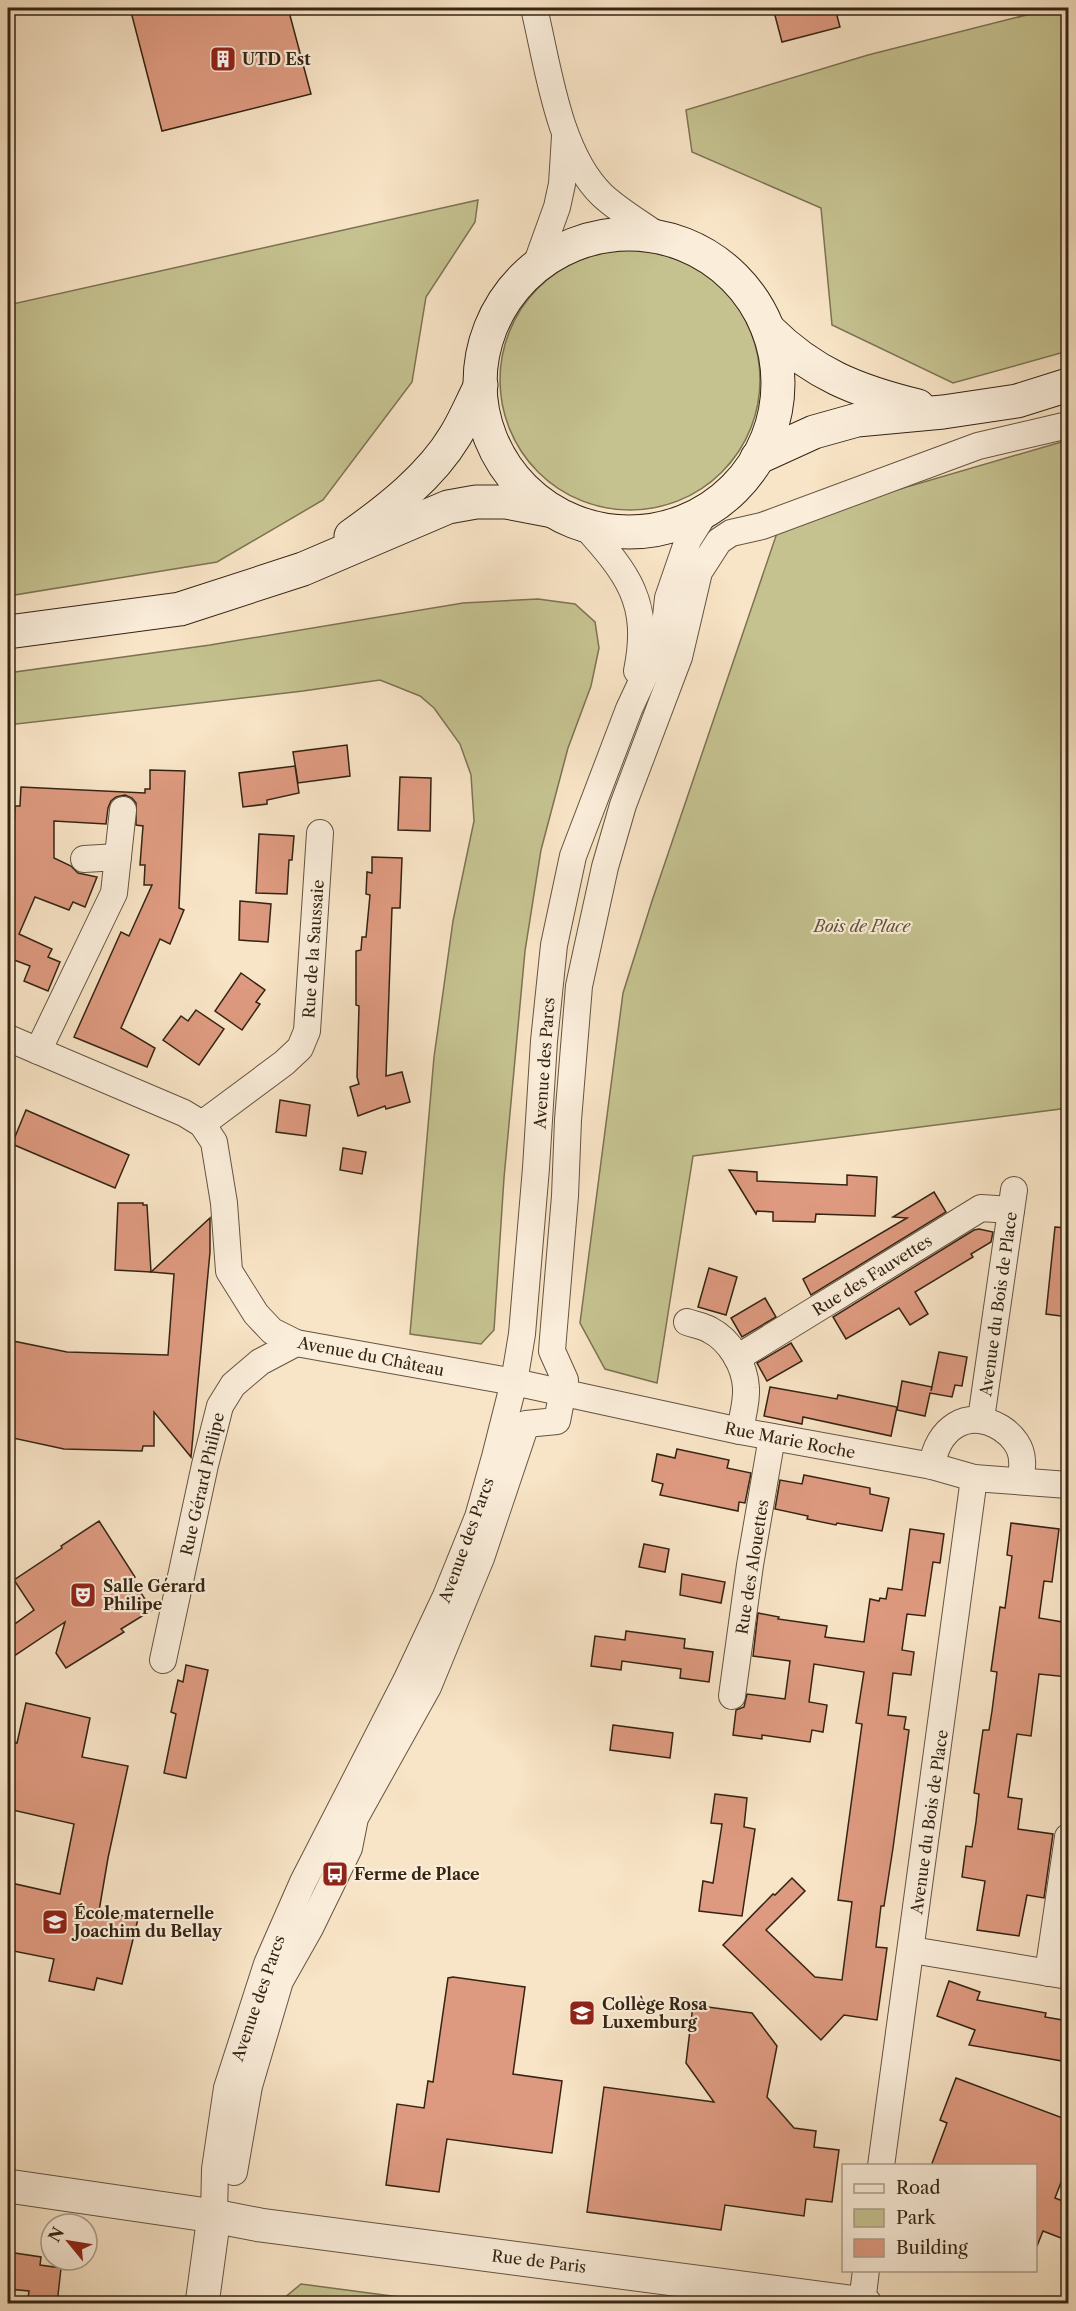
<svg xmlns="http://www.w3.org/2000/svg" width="1076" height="2311" viewBox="0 0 1076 2311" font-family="'Libre Caslon Text',serif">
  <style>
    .green { fill: #c5c290; stroke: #7c7352; stroke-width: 1.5 }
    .building { fill: #de9a80; stroke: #342413; stroke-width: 1.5 }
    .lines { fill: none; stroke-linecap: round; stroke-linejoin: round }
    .minor-casing { stroke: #655440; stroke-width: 28 }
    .tertiary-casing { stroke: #655440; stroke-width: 35 }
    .secondary-casing { stroke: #342413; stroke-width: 35 }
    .minor { stroke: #faedda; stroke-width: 26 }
    .tertiary { stroke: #faedda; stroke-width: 33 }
    .secondary { stroke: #faedda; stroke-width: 33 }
    .labels { text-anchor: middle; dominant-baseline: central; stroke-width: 4.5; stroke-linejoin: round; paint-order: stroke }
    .poi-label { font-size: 16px; font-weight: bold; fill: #342413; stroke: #faedda; text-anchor: start }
    .park-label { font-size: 16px; font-style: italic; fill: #605338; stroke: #faedda }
    .street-label { font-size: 16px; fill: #342413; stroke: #faedda }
  </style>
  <rect width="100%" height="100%" fill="#f8e4c6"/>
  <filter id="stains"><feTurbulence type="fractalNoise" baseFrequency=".00333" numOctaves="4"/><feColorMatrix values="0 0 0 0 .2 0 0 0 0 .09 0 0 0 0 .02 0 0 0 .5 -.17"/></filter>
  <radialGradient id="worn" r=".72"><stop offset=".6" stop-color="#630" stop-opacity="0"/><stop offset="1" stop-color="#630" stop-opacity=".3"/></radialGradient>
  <g class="green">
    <path d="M1054,8H1068V351L953,383L832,325L821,208L692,152L686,110L868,55Z"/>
    <path d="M478,200L475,222L426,297L412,382L323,500L217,562L8,596V305Z"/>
    <circle cx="630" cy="380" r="130"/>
    <path d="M1068,440V1108L693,1156L657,1383L605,1369L580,1323L623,993L652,901L780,524Z"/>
    <path d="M538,599L575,604L595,622L599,648L591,686L568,748L541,850L525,951L504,1178L494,1330L481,1344L410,1334L434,1057L453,921L474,821L471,775L460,744L434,708L420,696L380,680L303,691L8,725V673L210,645L463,603Z"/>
    <path d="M301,2284L445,2303H278Z"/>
  </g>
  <g class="building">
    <path d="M130,8H288L311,94L162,131Z"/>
    <path d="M773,8H835L840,27L782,42Z"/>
    <path d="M347,745L350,776L298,783L293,752Z"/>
    <path d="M295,766L299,793L267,800V804L243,807L239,773Z"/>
    <path d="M150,770L185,771L179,908L184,910L170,944L160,939L121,1028L155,1048L147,1067L74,1037L121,932L129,936L152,885H144L145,865H140L143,826L136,825V803L132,798L125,795L116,797L111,801L108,808L106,824L54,821V858L71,866L78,873L97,877L85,907L73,902L69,910L35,897L19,934L52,949L48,957L60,962L48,991L24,981L30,966L9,958L8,962V866L12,868L15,806H20L21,787L145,793V789H150Z"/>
    <path d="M400,777L431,778L430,831L398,830Z"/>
    <path d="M259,834L294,836L292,860H289L287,894L256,893Z"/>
    <path d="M372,857L402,858L400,908H392L386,1076L402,1072L410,1102L386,1109L385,1106L358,1116L350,1087L359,1084L357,1077L359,1006L356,1005V951L361,950L362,937H366L370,895L366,894L367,872L372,873Z"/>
    <path d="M240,901L271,904L268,942L239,940Z"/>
    <path d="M241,973L265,990L256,1002L260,1004L242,1030L215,1011Z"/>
    <path d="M196,1010L224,1029L199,1065L163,1040L181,1016L188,1021Z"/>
    <path d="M280,1100L310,1105L306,1136L276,1132Z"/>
    <path d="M26,1110L129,1155L115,1188L12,1144Z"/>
    <path d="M343,1148L366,1152L362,1174L340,1170Z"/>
    <path d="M729,1170L757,1172V1181L847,1185V1175L877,1177L875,1216L816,1214L815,1222L773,1221V1212L757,1211L756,1214Z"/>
    <path d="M934,1192L946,1212L811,1295L803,1279L907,1218L893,1217Z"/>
    <path d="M118,1203H143V1205H147L151,1272L115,1270Z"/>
    <path d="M210,1218V1252L191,1457L154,1412V1446H143L142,1451L64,1449L8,1437V1340L67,1352L168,1355L174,1274L151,1272Z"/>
    <path d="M1055,1227L1068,1228V1317L1046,1314Z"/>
    <path d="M979,1229L993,1232L991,1242L971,1254L973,1257L915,1292L928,1314L910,1325L899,1308L846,1339L833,1317L961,1238L974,1230Z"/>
    <path d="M709,1268L737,1277L726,1315L698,1307Z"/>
    <path d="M765,1298L776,1317L742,1337L731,1318Z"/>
    <path d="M791,1343L802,1361L767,1381L757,1363Z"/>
    <path d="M939,1352L967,1357L962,1386L955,1385L952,1397L930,1393L925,1416L897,1410L902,1381L932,1387L931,1391Z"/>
    <path d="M770,1387L837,1399L838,1395L897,1407L891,1436L803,1417L802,1424L764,1416Z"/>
    <path d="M677,1449L729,1460L727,1468L751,1473L745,1503L739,1502L738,1511L660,1495L663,1484L652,1481L657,1454L675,1458Z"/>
    <path d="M804,1475L870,1488V1494L889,1498L882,1531L837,1523L836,1525L807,1519L808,1516L775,1509L780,1480L802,1484Z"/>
    <path d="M99,1521L135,1577L132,1579L152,1610L121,1629L124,1632L66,1668L56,1653L65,1622L8,1660V1629L34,1610L14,1580L62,1548L61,1546Z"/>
    <path d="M1011,1523L1059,1529L1052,1582L1044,1581L1039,1618L1068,1623V1677L1039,1674L1031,1736L1017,1734L1008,1797L1022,1799L1018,1829L1053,1834L1044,1898L1027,1895L1019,1936L977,1930L985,1881L962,1877L966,1846L972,1847L976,1822L979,1794L974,1793L983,1730H989L992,1711L997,1672L991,1671L1000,1607L1005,1608L1012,1556L1007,1555Z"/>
    <path d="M910,1529L944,1534L940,1563L933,1562L925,1616L907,1614L902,1650L914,1652L911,1675L893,1673L888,1715L906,1717L904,1729L909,1730L893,1848L884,1906H881L876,1947L887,1948L877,2020L844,2015L821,2040L723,1945L773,1894L775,1895L792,1878L805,1891L766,1930L815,1977L842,1980L852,1902L838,1900L862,1724L856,1723L864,1672L814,1664L809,1702L827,1705L823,1732L812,1730L810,1742L762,1735V1739L733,1735L736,1710L744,1707L747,1694L785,1699L790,1661L753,1656L758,1613L779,1617L778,1619L827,1626L825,1637L864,1642L870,1599L879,1601L880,1598L886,1599L888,1588L902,1590Z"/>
    <path d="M644,1544L669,1549L665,1572L639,1567Z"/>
    <path d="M682,1574L725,1582L721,1603L680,1595Z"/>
    <path d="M626,1631L685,1639L684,1648L713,1652L709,1682L680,1678L681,1669L622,1661L621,1670L591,1666L595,1636L625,1640Z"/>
    <path d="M186,1665L208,1670L186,1778L164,1773L176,1714L171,1712L178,1680L183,1682Z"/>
    <path d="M26,1703L90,1718L82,1757L128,1766L108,1858L99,1911L138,1919L122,1984L97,1978L94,1990L49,1981L54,1959L8,1950V1895L11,1883L60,1894L74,1824L8,1809V1741L17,1743Z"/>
    <path d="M613,1725L673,1733L670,1758L610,1750Z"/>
    <path d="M715,1794L747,1798L744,1827L755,1829L742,1916L699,1911L703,1881L713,1883L722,1824L711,1823Z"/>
    <path d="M453,1977L525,1987L513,2074L562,2081L552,2153L447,2139L439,2192L386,2185L397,2104L424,2108L428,2081L433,2082L448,1978Z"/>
    <path d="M949,1981L980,1992L977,2000L1046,2013L1045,2017L1068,2021V2062L969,2045L975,2030L937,2016Z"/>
    <path d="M693,2005L752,2013L777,2046L767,2097L794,2128L816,2131L814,2147L839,2150L832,2202L806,2199L804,2216L725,2205L721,2230L587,2212L604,2087L714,2102L686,2063Z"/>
    <path d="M956,2078L1068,2120V2164L1055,2198L1068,2203V2220L1061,2238L1043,2231L1037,2246H1035V2166H931L947,2123L940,2120Z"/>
    <path d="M8,2252L41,2257L40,2265L61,2268L57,2304H27L29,2291L8,2289Z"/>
  </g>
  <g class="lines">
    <defs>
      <g id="minor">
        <path d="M534,8C548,66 558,152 602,195C619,211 642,224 661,238"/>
        <path d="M535,268L557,207L562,184L565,136"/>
        <path d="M584,525C628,574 651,602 637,671"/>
        <path d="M84,859L118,857"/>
        <path d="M8,1038L184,1113L202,1124L214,1142L224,1203L229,1271L256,1314L272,1331L296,1343L514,1382L740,1431L932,1466L974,1478L1068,1485"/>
        <path d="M38,1051L114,893L123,810"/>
        <path d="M202,1124L284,1063L300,1048L307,1031L320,833"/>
        <path d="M687,1322C695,1325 703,1326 710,1330C730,1340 745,1366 746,1388C747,1402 742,1417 740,1431"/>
        <path d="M737,1358L981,1208L1011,1210"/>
        <path d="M981,1419L1014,1190"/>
        <path d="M932,1466C937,1429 967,1407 1001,1428C1012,1435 1022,1447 1022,1461C1023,1467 1021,1474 1020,1480"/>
        <path d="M163,1660L205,1465L220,1406L233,1385L260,1362L296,1343"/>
        <path d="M732,1696L750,1565L772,1437"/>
        <path d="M912,1950L1068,1976"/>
        <path d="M1048,1973L1068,1837"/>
        <path d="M881,2166L974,1478"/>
        <path d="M234,2172L249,2086L280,1981L310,1928L349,1848L355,1818L361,1807L428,1687L481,1558L526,1424L557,1421L565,1380L552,1351L553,1338L565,1196L568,1120L579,986L605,867L623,805L679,657L699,572L719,541L731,533L762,526L978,446L1068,425"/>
        <path d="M214,2216L215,2169L227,2088L267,1964L303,1882L406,1681L446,1596L478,1517L495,1457L514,1382L522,1334L536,1168L544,1041L554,945L573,856L629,709L657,649L665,626L668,598L688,540L706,511"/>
        <path d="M862,2303L866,2270"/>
      </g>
      <g id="tertiary">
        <path d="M8,2186L214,2216L260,2225L865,2304"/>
        <path d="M202,2304L214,2216"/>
      </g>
      <g id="secondary">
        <circle cx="629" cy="383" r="149"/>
        <path d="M768,329C813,374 857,391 918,406"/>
        <path d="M757,458L814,432L857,420L943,412L1017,401L1068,385"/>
        <path d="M351,536C389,509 431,476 455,436C465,420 472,402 481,385"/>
        <path d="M8,632L180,609L303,569L448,507L476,502H506L548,510"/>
      </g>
    </defs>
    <use href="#minor" class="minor-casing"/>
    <use href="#tertiary" class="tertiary-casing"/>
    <use href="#secondary" class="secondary-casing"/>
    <use href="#minor" class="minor"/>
    <use href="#tertiary" class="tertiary"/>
    <use href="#secondary" class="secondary"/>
  </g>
  <defs>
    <symbol id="building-square" viewBox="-11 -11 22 22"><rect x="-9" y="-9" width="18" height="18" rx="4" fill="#8f2418" stroke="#faedda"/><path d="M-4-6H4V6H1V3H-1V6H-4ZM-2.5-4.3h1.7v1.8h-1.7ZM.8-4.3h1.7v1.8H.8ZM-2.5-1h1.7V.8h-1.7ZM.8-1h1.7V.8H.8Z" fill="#fff"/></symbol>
    <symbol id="theatre-square" viewBox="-11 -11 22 22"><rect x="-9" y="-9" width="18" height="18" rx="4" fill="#8f2418" stroke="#faedda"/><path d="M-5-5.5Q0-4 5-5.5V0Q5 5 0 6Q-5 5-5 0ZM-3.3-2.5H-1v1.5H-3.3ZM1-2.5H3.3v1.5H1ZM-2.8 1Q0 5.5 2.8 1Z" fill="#fff"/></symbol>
    <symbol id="bus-square" viewBox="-11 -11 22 22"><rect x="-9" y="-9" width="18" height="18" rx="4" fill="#8f2418" stroke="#faedda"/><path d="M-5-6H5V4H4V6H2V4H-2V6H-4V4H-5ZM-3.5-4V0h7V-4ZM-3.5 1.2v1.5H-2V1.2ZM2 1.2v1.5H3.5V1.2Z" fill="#fff"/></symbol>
    <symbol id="school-square" viewBox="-11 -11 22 22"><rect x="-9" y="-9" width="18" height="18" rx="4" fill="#8f2418" stroke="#faedda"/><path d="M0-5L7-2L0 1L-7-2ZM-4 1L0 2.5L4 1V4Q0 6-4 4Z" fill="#fff"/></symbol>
  </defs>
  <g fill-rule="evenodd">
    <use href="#building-square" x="208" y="44" width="30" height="30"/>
    <use href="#theatre-square" x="68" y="1580" width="30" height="30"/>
    <use href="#bus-square" x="320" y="1859" width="30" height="30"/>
    <use href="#school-square" x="40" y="1907" width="30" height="30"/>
    <use href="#school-square" x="567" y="1998" width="30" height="30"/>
  </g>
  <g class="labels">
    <g class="poi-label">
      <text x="242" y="59">UTD Est</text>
      <text x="103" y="1586">Salle Gérard<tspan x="103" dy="18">Philipe</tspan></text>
      <text x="354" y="1874">Ferme de Place</text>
      <text x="74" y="1913">École maternelle<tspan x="74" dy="18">Joachim du Bellay</tspan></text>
      <text x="602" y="2004">Collège Rosa<tspan x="602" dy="18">Luxemburg</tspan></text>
    </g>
    <g class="park-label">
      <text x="862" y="926">Bois de Place</text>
    </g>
    <g class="street-label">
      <text transform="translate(313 949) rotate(-86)">Rue de la Saussaie</text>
      <text transform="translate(544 1063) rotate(-86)">Avenue des Parcs</text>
      <text transform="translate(872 1275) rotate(-32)">Rue des Fauvettes</text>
      <text transform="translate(998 1304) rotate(-82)">Avenue du Bois de Place</text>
      <text transform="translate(371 1356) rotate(11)">Avenue du Château</text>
      <text transform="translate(790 1440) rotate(11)">Rue Marie Roche</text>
      <text transform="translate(202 1484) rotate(-77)">Rue Gérard Philipe</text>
      <text transform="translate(466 1540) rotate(-70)">Avenue des Parcs</text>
      <text transform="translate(752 1567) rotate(-81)">Rue des Alouettes</text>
      <text transform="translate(929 1822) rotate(-82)">Avenue du Bois de Place</text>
      <text transform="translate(258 1998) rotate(-71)">Avenue des Parcs</text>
      <text transform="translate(539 2261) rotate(7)">Rue de Paris</text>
    </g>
  </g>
  <rect width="1076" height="2311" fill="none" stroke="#f8e4c6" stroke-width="30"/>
  <rect x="9" y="9" width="1058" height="2293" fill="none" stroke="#342413" stroke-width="3"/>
  <rect x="15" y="15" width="1046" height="2281" fill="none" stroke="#342413" stroke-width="1.5"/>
  <rect x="842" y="2164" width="195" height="108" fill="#faedda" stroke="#ab9d8a" stroke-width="1.5"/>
  <rect x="854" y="2184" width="30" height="9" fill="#faedda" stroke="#ab9d8a" stroke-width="1.5"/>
  <text x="896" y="2194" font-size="18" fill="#342413">Road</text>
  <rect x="854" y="2209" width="30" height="18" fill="#c5c290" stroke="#ab9d8a" stroke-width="1.5"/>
  <text x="896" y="2224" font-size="18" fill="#342413">Park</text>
  <rect x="854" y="2239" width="30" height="18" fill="#de9a80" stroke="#ab9d8a" stroke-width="1.5"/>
  <text x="896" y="2254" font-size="18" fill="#342413">Building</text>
  <g transform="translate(69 2242) rotate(300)"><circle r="28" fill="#faedda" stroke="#ab9d8a" stroke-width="1.5"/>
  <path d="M0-4.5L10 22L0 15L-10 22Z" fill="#8f2418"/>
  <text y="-9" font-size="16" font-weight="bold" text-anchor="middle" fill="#342413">N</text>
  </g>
  <rect width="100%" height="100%" filter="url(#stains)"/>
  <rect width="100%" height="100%" fill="url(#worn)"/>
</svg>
